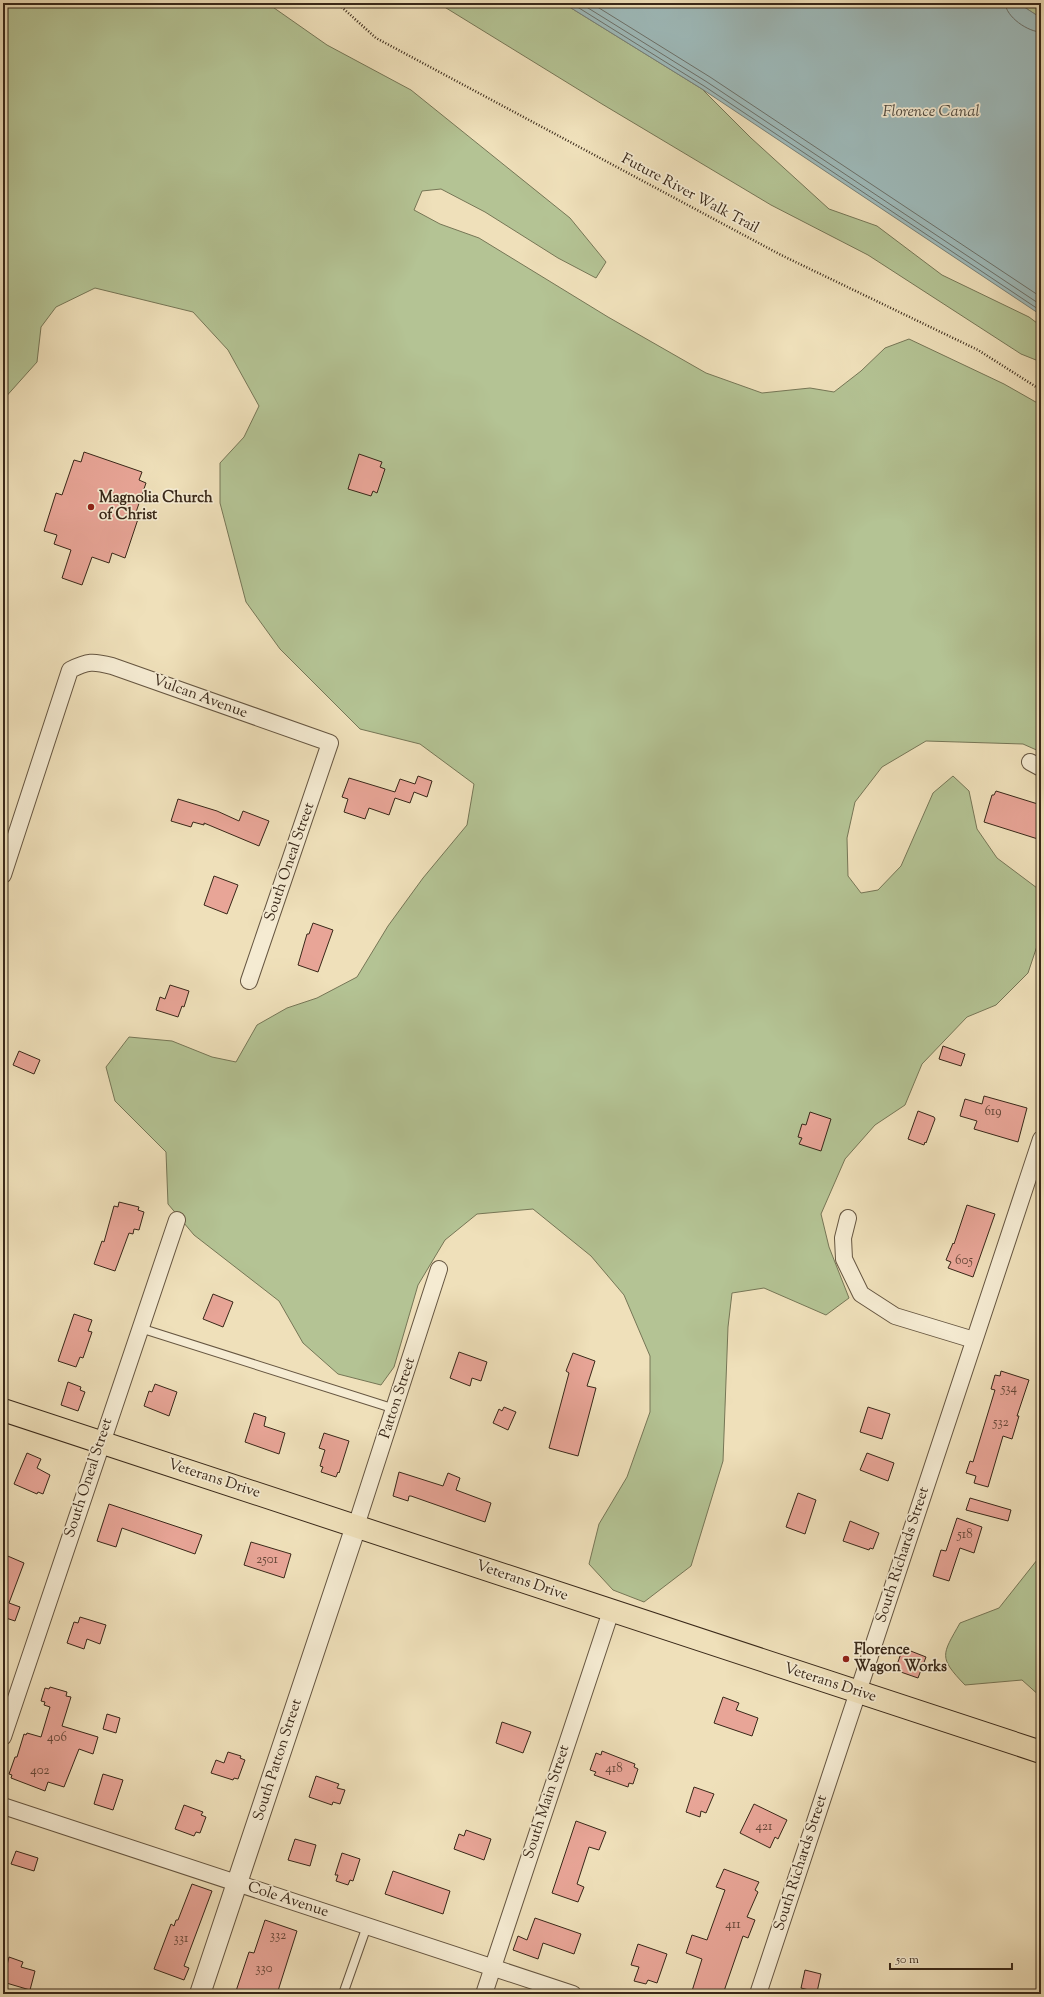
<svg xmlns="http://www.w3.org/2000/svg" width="1044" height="1997" viewBox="0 0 1044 1997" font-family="'Sorts Mill Goudy',serif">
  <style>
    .green { fill: #b4c394; stroke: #767656 }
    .water { fill: #9ebaba; stroke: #76807a }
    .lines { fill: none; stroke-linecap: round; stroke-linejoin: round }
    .shore { stroke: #6c716a; stroke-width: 1 }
    .building { fill: #e8a597; stroke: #392819 }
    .service-casing { stroke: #665641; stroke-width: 10 }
    .minor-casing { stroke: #665641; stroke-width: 18 }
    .tertiary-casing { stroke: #665641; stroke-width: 22 }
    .primary-casing { stroke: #392819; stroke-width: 24 }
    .path { stroke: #392819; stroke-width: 2.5; stroke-dasharray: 1 2; stroke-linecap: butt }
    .service { stroke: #f5ebd2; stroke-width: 8 }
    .minor { stroke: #f5ebd2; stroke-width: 16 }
    .tertiary { stroke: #f5ebd2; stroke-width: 20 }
    .primary { stroke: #efe0ba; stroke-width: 22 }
    .poi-dot { fill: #8f2418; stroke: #f5ebd2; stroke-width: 1.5 }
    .labels { text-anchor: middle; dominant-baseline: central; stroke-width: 3.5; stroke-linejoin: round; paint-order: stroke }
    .number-label { font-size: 13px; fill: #654738 }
    .street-label { font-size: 15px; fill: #392819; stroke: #f5ebd2 }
    .poi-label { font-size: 15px; font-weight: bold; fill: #392819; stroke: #f5ebd2; text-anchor: start }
    .water-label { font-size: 16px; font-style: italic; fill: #524c41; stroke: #f5ebd2 }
  </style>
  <rect width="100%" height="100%" fill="#efe0ba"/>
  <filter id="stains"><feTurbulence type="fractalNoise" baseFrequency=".005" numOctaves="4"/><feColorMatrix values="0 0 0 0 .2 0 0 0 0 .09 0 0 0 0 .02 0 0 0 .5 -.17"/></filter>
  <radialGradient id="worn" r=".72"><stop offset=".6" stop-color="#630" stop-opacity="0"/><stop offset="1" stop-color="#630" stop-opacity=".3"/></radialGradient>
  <g class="green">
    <path d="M3,3H267L327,45L411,90L570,218L606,262L596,278L558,258L485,212L441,189L422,191L414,210L440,224L479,238L608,317L706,373L762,393L810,388L834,392L861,371L885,348L909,339L1004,384L1041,405V752L1023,744L926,741L882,767L855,802L847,838L848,876L861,893L878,890L901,866L933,793L953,776L969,791L977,829L997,858L1041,891V934L1028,973L996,1005L967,1017L922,1064L905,1105L875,1125L845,1159L821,1214L829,1247L849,1298L826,1315L764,1288L732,1293L728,1327L723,1461L691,1566L644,1602L613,1590L589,1564L599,1524L627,1477L650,1412V1356L624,1295L591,1256L533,1209L477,1214L445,1240L418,1285L394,1367L381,1385L338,1374L303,1343L279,1301L194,1235L168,1204L166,1152L115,1101L106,1067L129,1037L172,1041L212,1057L236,1062L257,1025L287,1008L317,998L357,977L388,926L423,878L467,825L474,784L420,744L360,729L280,649L246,602L220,503V463L244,437L259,406L228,350L193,312L95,288L56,307L41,327L37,362L3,400Z"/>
    <path d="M438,3H563L702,89L751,138L829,209L877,226L942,275L1029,317L1041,326V362L1021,354L868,255L771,205L602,104Z"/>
    <path d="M1018,3H1041V18Z"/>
    <path d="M1041,1555V1697L1022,1680L965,1685C938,1657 942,1655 960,1623L999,1608Z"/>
  </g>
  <path class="water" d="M563,3H1018L1041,18V315L702,89Z"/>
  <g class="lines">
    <g class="shore">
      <path d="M571,3L704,86L1041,311"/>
      <path d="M580,3L707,82L1041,305"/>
      <path d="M591,3L710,77L1041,297"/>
      <path d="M1005,3C1006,17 1028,32 1041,32"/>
    </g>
  </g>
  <g class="building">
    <path d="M84,452L142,472L139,480L146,483L134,518L138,519L125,558L112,553L109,563L92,557L82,585L62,578L71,550L54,544L57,535L44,531L56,493L62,495L74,460L81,462Z"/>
    <path d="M359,454L382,462L380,467L385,469L377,493L373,491L371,496L348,489Z"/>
    <path d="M418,776L432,781L427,797L414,792L410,803L395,798L389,815L369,808L365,819L344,812L348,799L342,797L349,778L395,792L400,779L415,784Z"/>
    <path d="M996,791L1041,805V840L984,822L992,795H994Z"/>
    <path d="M178,799L217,811L239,821L243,811L269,821L259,846L204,823V825L193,822L191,827L171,821Z"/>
    <path d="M214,876L238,885L227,914L204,905Z"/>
    <path d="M313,923L333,930L318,972L298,965L307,934H309Z"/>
    <path d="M170,985L189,991L184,1007L182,1006L178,1017L156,1010L160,997L165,999Z"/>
    <path d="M943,1046L965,1054L961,1066L939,1059Z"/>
    <path d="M19,1051L40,1060L34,1074L13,1065Z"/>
    <path d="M984,1096L1027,1108L1018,1142L974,1129L977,1121L960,1116L965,1099L982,1104Z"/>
    <path d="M918,1111L934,1117L935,1119L926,1143L925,1142L924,1145L908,1139Z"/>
    <path d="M810,1112L831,1119L821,1151L799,1144L802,1138L798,1137L802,1124L806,1125Z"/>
    <path d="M119,1202L139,1207L138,1210L144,1212L139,1230L134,1229L133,1234L129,1233L115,1271L94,1264L102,1241L104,1242L114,1206L118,1207Z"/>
    <path d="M967,1205L995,1214L973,1277L948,1268L951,1262L946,1260L953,1243L954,1244Z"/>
    <path d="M213,1294L233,1302L223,1327L203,1319Z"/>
    <path d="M74,1314L92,1320L88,1331L92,1332L83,1358L80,1357L76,1367L58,1361Z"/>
    <path d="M459,1352L487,1362L481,1381L472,1378L470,1386L450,1378Z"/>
    <path d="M573,1353L595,1361L587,1386L596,1388L578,1456L549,1448L569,1373L566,1371Z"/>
    <path d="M1001,1371L1029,1380L1017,1416H1019L1012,1439L1003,1436L988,1487L974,1483L976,1476L966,1473L970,1461L973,1462L995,1390L991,1389L995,1375L1000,1376Z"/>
    <path d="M68,1382L81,1387L80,1390L85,1392L78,1411L61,1405Z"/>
    <path d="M155,1384L177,1392L169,1416L144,1406L149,1391L152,1392Z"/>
    <path d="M504,1407L516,1412L508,1430L493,1423L499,1409L502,1411Z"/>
    <path d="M868,1407L890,1414L882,1439L860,1432Z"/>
    <path d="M254,1413L266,1417L264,1426L285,1433L279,1454L245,1442Z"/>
    <path d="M324,1433L349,1441L339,1473L338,1472L336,1477L321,1472L323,1467L320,1466L325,1450L319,1448Z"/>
    <path d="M27,1453L41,1459L37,1468L50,1475L43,1494L38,1492L37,1494L14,1484Z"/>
    <path d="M867,1453L894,1463L888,1481L860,1470Z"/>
    <path d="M399,1472L443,1486L448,1473L460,1478L456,1490L491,1503L485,1522L411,1496H409L408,1501L393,1496Z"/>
    <path d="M798,1493L816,1500L805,1534L786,1527Z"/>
    <path d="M970,1498L1011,1510L1008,1521L966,1510Z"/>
    <path d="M109,1504L202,1535L195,1554L122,1528L116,1547L97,1541Z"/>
    <path d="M957,1518L982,1527L974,1553L960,1548L949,1581L933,1576L941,1550L946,1551Z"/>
    <path d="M850,1521L879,1533L873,1549L870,1548L869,1550L843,1541Z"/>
    <path d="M251,1542L291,1554L284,1578L244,1565Z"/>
    <path d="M3,1554L24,1563L9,1603L20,1607L15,1621L3,1617Z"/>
    <path d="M80,1617L106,1625L100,1644L87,1639L84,1649L67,1643L74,1622L78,1623Z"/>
    <path d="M903,1648L926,1657L918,1678L895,1670Z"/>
    <path d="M50,1687L67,1692L66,1696L71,1697L62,1726L98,1737L93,1754L79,1749L64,1787L48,1782L45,1791L11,1778L12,1775L9,1774L15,1757H17L24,1734L26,1735L27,1733L41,1737L50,1707L44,1705L45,1702L41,1701L45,1688L49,1689Z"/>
    <path d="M723,1697L739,1703L736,1710L758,1718L752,1736L714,1723Z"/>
    <path d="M107,1714L120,1718L116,1733L103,1729Z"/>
    <path d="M502,1722L531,1732L523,1753L496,1743Z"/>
    <path d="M602,1751L635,1764L634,1767L638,1769L633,1784L629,1783L628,1787L594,1775L596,1772L590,1770L596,1753L601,1755Z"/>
    <path d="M228,1752L241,1756L240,1758L245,1760L238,1779L234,1778L233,1780L211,1773L216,1760L224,1763Z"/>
    <path d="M103,1774L123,1780L113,1810L94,1804Z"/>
    <path d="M316,1776L339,1784L337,1788L345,1790L340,1804L333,1802L332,1805L309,1797Z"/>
    <path d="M694,1787L714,1794L706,1813L701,1811L700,1817L686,1812Z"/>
    <path d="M754,1804L787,1820L778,1839L775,1837L770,1848L740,1833Z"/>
    <path d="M184,1805L203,1812L201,1815L206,1817L200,1833L196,1832L194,1836L175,1829Z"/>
    <path d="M576,1821L606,1832L599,1850L589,1847L577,1884L584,1887L578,1902L552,1893Z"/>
    <path d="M466,1830L491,1839L484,1860L454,1849L459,1834L464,1836Z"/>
    <path d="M295,1839L316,1845L310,1866L288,1860Z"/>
    <path d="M16,1851L38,1858L34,1871L11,1864Z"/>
    <path d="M342,1853L360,1859L353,1881L350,1880L348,1885L336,1881L338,1875H335Z"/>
    <path d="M724,1869L759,1882L755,1890L758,1892L747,1917L755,1920L748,1938L743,1936L723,1994H702L692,1991L702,1959L686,1953L692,1935L707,1940L725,1890L716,1887Z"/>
    <path d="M393,1871L450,1891L443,1914L385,1894Z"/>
    <path d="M192,1884L212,1891L184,1966L189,1968L184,1980L154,1969L171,1924L174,1926L176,1920H178Z"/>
    <path d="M535,1918L581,1934L574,1954L543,1943L538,1959L513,1950L518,1936L527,1940Z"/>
    <path d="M265,1920L297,1931L277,1994H235L249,1952L254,1953Z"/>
    <path d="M638,1944L667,1954L657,1983L648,1980L646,1984L634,1981L639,1967L631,1965Z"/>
    <path d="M9,1957L23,1962L21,1967L35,1971L30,1990L3,1982Z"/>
    <path d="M805,1970L821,1974L817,1992L801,1988Z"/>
  </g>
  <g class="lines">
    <defs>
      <g id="service">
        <path d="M140,1328L395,1409"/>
        <path d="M343,1994L367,1926"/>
      </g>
      <g id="minor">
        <path d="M1030,762L1041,768"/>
        <path d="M3,875L70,670C88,661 93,661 112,666L330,743L249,981"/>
        <path d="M848,1218L843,1238L844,1259L861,1294L895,1316L974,1340"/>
        <path d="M356,1526L439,1269"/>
        <path d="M3,1737L177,1220"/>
        <path d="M3,1806L573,1994"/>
        <path d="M484,1994L611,1611"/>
        <path d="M758,1994L1041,1139"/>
      </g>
      <path id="tertiary" d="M200,1994L356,1526"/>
      <path id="primary" d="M3,1410L1041,1752"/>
    </defs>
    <use href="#service" class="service-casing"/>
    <use href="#minor" class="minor-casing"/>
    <use href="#tertiary" class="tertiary-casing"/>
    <use href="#primary" class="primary-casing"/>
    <path class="path" d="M337,3L376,38L781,255L978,350L1041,390"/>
    <use href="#service" class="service"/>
    <use href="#minor" class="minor"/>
    <use href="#tertiary" class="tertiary"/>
    <use href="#primary" class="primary"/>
  </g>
  <g class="poi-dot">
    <circle cx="91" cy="507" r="4"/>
    <circle cx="846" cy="1659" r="4"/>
  </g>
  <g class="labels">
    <g class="number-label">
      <text x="993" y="1112">619</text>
      <text x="964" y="1261">605</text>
      <text x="1009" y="1389">534</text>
      <text x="1001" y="1423">532</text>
      <text x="965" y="1535">518</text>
      <text x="267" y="1560">2501</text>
      <text x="57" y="1738">406</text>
      <text x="614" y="1769">418</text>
      <text x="40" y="1771">402</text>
      <text x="764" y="1827">421</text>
      <text x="733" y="1925">411</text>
      <text x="278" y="1936">332</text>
      <text x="181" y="1939">331</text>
      <text x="264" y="1969">330</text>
    </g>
    <g class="street-label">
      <text transform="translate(690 194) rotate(28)">Future River Walk Trail</text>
      <text transform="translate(200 697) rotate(20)">Vulcan Avenue</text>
      <text transform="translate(290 862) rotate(-71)">South Oneal Street</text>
      <text transform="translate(398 1398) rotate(-72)">Patton Street</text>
      <text transform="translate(89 1478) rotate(-72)">South Oneal Street</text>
      <text transform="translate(214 1479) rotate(18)">Veterans Drive</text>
      <text transform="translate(903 1555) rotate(-72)">South Richards Street</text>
      <text transform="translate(522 1581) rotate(19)">Veterans Drive</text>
      <text transform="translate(830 1683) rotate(18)">Veterans Drive</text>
      <text transform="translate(278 1760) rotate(-72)">South Patton Street</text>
      <text transform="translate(547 1802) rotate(-72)">South Main Street</text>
      <text transform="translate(801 1863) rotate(-72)">South Richards Street</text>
      <text transform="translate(288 1900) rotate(18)">Cole Avenue</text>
    </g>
    <g class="poi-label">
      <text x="99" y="498">Magnolia Church<tspan x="99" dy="17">of Christ</tspan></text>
      <text x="854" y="1650">Florence<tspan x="854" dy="17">Wagon Works</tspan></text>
    </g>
    <g class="water-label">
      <text x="931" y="112">Florence Canal</text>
    </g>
  </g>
  <rect width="1044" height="1997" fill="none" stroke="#efe0ba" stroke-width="16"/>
  <rect x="4" y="4" width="1036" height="1989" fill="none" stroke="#392819" stroke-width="2"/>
  <rect x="8" y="8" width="1028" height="1981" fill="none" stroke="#392819"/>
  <path d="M890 1963v6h122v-6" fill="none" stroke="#392819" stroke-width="2"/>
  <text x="896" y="1963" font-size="12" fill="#392819" stroke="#f5ebd2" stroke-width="3" paint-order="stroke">50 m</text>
  <rect width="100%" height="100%" filter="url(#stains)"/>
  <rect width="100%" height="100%" fill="url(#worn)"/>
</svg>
